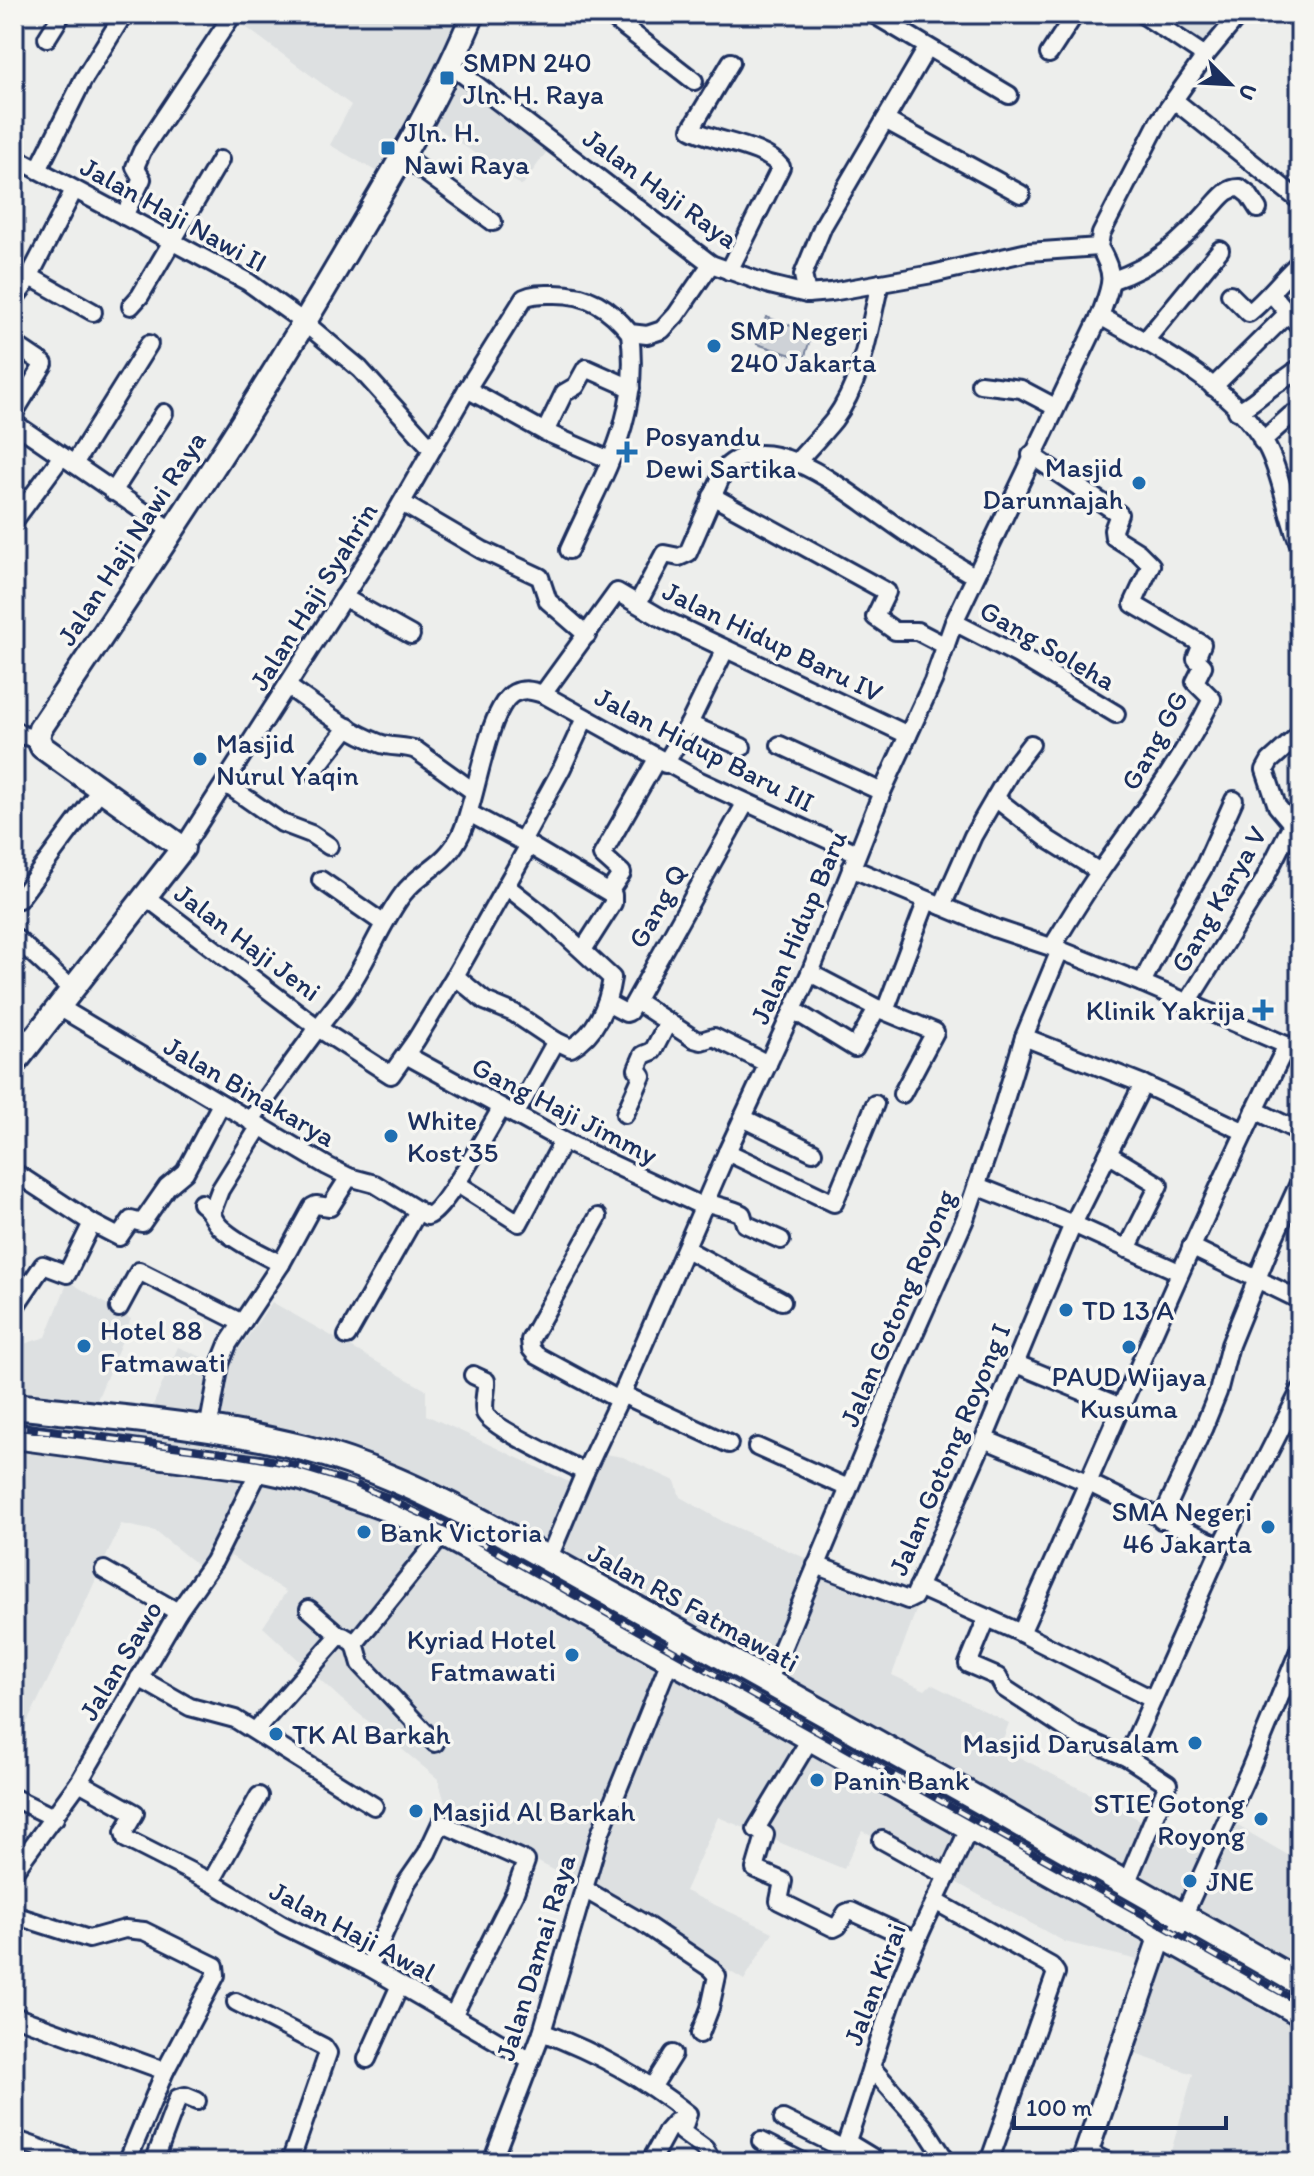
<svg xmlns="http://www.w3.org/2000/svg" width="1314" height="2176" viewBox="0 0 1314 2176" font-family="Itim,sans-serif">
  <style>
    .built { fill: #dde0e1 }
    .green { fill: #ced2d7; stroke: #74809a; stroke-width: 2 }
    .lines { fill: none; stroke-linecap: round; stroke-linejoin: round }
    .street-casing { stroke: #1b2f5e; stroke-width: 22 }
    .secondary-casing { stroke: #1b2f5e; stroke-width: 28 }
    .primary-casing { stroke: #1b2f5e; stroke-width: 30 }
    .street { stroke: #f6f6f2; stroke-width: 16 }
    .secondary { stroke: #f6f6f2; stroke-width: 22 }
    .primary { stroke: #f6f6f2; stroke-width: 24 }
    .rail-casing { stroke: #1b2f5e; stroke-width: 7 }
    .rail { stroke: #f6f6f2; stroke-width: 4; stroke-dasharray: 12; stroke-linecap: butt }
    .poi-dot { fill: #1f6fb2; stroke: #f6f6f2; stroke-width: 3 }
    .labels { text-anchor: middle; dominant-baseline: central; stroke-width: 7; stroke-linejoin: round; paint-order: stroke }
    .poi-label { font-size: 28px; fill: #1b2f5e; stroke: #f6f6f2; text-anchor: start }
    .street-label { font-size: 28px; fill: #1b2f5e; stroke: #f6f6f2 }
  </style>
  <rect width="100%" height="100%" fill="#edeeec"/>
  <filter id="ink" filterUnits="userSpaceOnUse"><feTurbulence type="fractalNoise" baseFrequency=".0125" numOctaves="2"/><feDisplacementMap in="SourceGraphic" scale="16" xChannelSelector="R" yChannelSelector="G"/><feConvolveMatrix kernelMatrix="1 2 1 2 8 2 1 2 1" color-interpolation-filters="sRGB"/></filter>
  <g filter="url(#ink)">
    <g class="built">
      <path d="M228,14H467L439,69L550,147L522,186L415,112L379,173L330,145L351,105Z"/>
      <path d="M1143,14H1224L1202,46Z"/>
      <path d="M68,1281L131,1319L94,1407L148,1417L178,1347L226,1367L272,1302L426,1390V1415L586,1490L605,1454L623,1457L675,1481L680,1497L722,1521L917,1608L892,1675L925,1690L931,1684L1009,1723L1000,1747L1146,1823L1213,1861L1231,1822L1300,1862V2162H1168L1193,2074L1129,2052L1158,1965L1065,1942L862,1831L844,1869L718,1817L685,1891L773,1932L744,1980L606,1897L449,1816L438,1779L341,1699L263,1627L286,1592L231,1556L215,1579L155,1531L121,1524L77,1621L14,1749V1347L46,1337Z"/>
    </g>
    <path class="green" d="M766,317L812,333L804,359L757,344Z"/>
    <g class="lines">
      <defs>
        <g id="street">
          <path d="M608,14L694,81"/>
          <path d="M873,14L1009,95"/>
          <path d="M1142,14L1205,56"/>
          <path d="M47,38L62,14"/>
          <path d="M1049,54L1075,14"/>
          <path d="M452,66L711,264L770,285L807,294L831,292L932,274L1028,252L1099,247"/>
          <path d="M1174,100L1300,201"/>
          <path d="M885,120L1021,194"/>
          <path d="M403,156L493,222"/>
          <path d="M14,157L248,282L305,323L360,369L432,449"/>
          <path d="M38,170L83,80L124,14"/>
          <path d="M124,216L142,179L135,167L142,151L233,14"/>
          <path d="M729,271L781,167C763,145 715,142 691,129L731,62"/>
          <path d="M29,276L93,312"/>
          <path d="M1113,280C1155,266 1182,241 1210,209C1219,200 1226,187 1240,188L1249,195L1258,209"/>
          <path d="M807,294L803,275L823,226L927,48"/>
          <path d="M1230,294L1249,313C1269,297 1281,279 1300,262"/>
          <path d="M1272,294L1300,327"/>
          <path d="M14,299L25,285L74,190"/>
          <path d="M131,306L140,296L220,160"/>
          <path d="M1100,316C1159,349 1232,385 1267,447C1283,477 1286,515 1300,546"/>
          <path d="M1145,341L1220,250"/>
          <path d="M14,344L44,364L14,413"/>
          <path d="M980,384L1021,389L1055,407"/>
          <path d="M1213,387L1288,313"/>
          <path d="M467,389L545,432L610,460"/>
          <path d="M1237,411C1251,405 1258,397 1269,389C1280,381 1290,377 1300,367"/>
          <path d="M14,423L172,531"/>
          <path d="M545,432L564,393L576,386L586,368L631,388"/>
          <path d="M1262,441L1291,415"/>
          <path d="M1031,455L1119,514L1113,530L1114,537L1138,552L1151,565L1133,604L1202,644L1196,659L1203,666L1195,682L1212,699C1182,760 1141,814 1102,869C1084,894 1068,921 1052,947"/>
          <path d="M796,463C808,449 822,435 834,420C863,381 869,328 880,283"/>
          <path d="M74,464L149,344"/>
          <path d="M113,492L164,413"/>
          <path d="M712,496L887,592L875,617L895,631H917L946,646"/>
          <path d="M402,503L482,550L540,577L548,601L587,635"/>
          <path d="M14,521L62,456"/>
          <path d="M569,550C603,473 641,421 630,333"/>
          <path d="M343,597L411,635"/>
          <path d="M638,603L664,554L679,557L688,553L725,468C769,425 848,493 885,518C914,539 944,558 974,576"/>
          <path d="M954,622L1018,655L1116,714"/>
          <path d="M287,686C316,706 345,730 379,743C391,748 404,745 416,750L473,791"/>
          <path d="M543,694L617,592L663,619L908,735"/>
          <path d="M689,724L742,747"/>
          <path d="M14,730L24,736L38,738"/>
          <path d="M780,745L882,792"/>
          <path d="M665,764L689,724L725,650"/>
          <path d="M313,772L348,727"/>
          <path d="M226,784L282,823L311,834L329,846"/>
          <path d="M995,798L1049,840L1100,872"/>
          <path d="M469,813L529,845L613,895V903L583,950"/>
          <path d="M522,841L562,768L585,718"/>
          <path d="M183,848L380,540L467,389L524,298C534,293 544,294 555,294C589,294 609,307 630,333L647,335L662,330L676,315L711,264"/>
          <path d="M851,868L997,929L1060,950L1142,983L1300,1051"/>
          <path d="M321,880L383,923"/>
          <path d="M506,886L548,919L612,978C608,1005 596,1034 571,1048L556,1041L515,1115"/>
          <path d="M609,892L622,873L602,855L657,759"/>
          <path d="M146,897L318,1028L391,1075L416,1040L455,976L529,845"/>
          <path d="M19,899L100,790"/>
          <path d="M942,906L973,836L1013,767L1031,744"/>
          <path d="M17,939L72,990"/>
          <path d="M810,973L877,1008L935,1032L902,1094"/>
          <path d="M455,976L485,1001L514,1013L556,1041"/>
          <path d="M1142,983L1173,921L1204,867L1234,800"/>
          <path d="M636,1001L694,1039L701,1041L714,1037L768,1064"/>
          <path d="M1188,1002L1263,882L1292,824L1277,806L1265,770L1270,761L1300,734"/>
          <path d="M607,1003L626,1013L629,1012L745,804"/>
          <path d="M59,1007L327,1166L349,1177L375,1184L427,1216C444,1213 489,1128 501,1109"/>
          <path d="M793,1010L855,1048L877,1008"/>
          <path d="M885,1011L927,900"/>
          <path d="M14,1031L31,1043"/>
          <path d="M1024,1037L1143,1084L1245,1132"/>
          <path d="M406,1055L563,1141L704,1207"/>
          <path d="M1255,1110L1300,1132"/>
          <path d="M625,1114L642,1076L637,1069L643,1055L653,1051L668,1022"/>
          <path d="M743,1118L813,1152"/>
          <path d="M250,1121C273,1090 295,1058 318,1028C329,1013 342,999 351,984C370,955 382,922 403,894C421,870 445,867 461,834C476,804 487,707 514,693C525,688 533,691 543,694L698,780L857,853"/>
          <path d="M727,1152L834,1203L875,1104"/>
          <path d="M1108,1154L1159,1185L1127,1249"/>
          <path d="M14,1172L92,1223L119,1237L131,1220L142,1223L167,1187L185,1172L221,1104"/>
          <path d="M456,1183L519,1223L563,1141"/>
          <path d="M977,1186L1073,1224L1179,1272"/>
          <path d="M706,1202C718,1207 732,1208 742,1214L745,1224L781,1240"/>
          <path d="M201,1203C213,1211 211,1218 220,1227C237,1243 261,1253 281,1264"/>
          <path d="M212,1211L220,1190L260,1126"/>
          <path d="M598,1217L530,1340L531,1349L536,1355L619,1400"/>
          <path d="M1191,1247L1300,1300"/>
          <path d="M686,1249L782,1301"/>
          <path d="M14,1308L43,1265L67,1274L92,1223"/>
          <path d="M119,1308L139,1271L242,1323"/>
          <path d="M347,1336L418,1211"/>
          <path d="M1014,1363L1121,1407"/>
          <path d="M473,1375L486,1381C487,1391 482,1403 485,1413C490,1427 568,1463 585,1472"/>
          <path d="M622,1394L729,1444"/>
          <path d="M208,1430L220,1364L228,1344L281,1264L312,1207L316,1205L330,1207L349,1177"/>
          <path d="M984,1439L1089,1483L1221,1547"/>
          <path d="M757,1447L848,1488"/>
          <path d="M1161,1520L1203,1429L1218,1392L1230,1345L1272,1242L1300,1181"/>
          <path d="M548,1560L585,1472L626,1385L727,1152L810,973L882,792L933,681L954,622L1100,316C1111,285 1117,277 1099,247L1101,234L1159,121L1205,56L1240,14"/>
          <path d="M816,1565L908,1600L914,1597L984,1439L1073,1224L1143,1084"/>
          <path d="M104,1570L178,1612"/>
          <path d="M918,1587L1021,1633L1152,1699"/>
          <path d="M309,1609L340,1636"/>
          <path d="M987,1618L968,1664L998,1677L1004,1688L1074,1734L1128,1758"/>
          <path d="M1021,1633C1110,1437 1191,1238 1287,1045"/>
          <path d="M355,1643L443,1534"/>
          <path d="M355,1643L361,1664L435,1743"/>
          <path d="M139,1678L190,1707L235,1719L374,1806"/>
          <path d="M768,1682L899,1368L965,1219L997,1126L1024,1037L1060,950"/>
          <path d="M255,1731L337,1638L343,1636L355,1643"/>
          <path d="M810,1739L756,1829L765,1835L755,1869L783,1881L779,1901L834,1928L838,1926L846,1913L851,1911L916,1941"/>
          <path d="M79,1782L135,1813L124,1832L126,1839L211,1882L283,1925L369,1967L531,2061"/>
          <path d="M14,1798L55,1818"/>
          <path d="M882,1840L947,1876"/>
          <path d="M14,1871L79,1782L178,1612L214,1561L260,1469"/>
          <path d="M211,1882L259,1796"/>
          <path d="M1126,1884L1168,1784L1128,1758L1130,1751L1221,1547L1300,1391"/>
          <path d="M584,1889L643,1923L710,1968L717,1976L710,2008L700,2034"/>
          <path d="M935,1901L1051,1966L1056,1973L989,2162"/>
          <path d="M14,1915L89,1939L125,1929L144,1931L215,1966L216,1975L165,2071L127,2162"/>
          <path d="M1172,1941L1250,1769L1300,1648"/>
          <path d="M369,1967L407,1882L427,1853L441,1823L526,1861L515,1892L454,2014"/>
          <path d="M236,2002L324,2047L328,2053L290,2162"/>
          <path d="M14,2016L165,2071"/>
          <path d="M542,2032C597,2053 642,2077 688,2114L682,2132L705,2149L712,2162"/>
          <path d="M367,2059L400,1985"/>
          <path d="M871,2067L925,2128L947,2162"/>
          <path d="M653,2086L673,2054"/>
          <path d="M783,2119L844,2149"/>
          <path d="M14,2139L79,2162"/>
          <path d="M761,2141L803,2162"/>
          <path d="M847,2142L880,2162"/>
          <path d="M1086,2151L1108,2162"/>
          <path d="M154,2162L178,2098L185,2096L197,2101"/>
          <path d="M492,2162L542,2032L600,1834L681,1633"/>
          <path d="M650,2162L667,2131L675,2122L682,2126"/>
          <path d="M839,2162C862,2104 876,2044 898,1986C918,1932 946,1881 969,1828"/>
        </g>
        <g id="secondary">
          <path d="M14,1064L183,848L42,747L38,738L40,729C146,571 252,414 348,249C393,173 439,97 473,14"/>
          <path d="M1083,2162L1161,1935"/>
        </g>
        <g id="primary">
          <path d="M14,1406C111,1417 210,1424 304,1448C367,1464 427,1493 484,1523L979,1800L1300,1983"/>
          <path d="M14,1436L260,1469L302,1478L402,1514L443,1534L670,1659L1300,2013"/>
        </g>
      </defs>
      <use href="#street" class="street-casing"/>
      <use href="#secondary" class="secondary-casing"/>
      <use href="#primary" class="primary-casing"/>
      <use href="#street" class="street"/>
      <use href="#secondary" class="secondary"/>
      <use href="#primary" class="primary"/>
      <defs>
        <path id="rail" d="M14,1427L226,1453L290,1464L356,1484L467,1535L1300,2003"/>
      </defs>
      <use href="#rail" class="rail-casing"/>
      <use href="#rail" class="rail"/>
    </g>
  </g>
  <g class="poi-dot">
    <rect x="439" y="70" width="16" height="16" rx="4"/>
    <rect x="380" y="140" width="16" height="16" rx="4"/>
    <circle cx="714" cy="346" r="8"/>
    <path d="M623 440h8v8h8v8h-8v8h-8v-8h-8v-8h8z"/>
    <circle cx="1139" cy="483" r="8"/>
    <circle cx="200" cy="759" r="8"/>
    <path d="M1259 998h8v8h8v8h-8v8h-8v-8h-8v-8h8z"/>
    <circle cx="391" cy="1136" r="8"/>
    <circle cx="1066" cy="1310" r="8"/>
    <circle cx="84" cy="1346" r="8"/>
    <circle cx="1129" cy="1347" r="8"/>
    <circle cx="1268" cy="1527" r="8"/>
    <circle cx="364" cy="1532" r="8"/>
    <circle cx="572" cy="1655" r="8"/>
    <circle cx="276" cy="1734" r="8"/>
    <circle cx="1195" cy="1743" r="8"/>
    <circle cx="817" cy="1780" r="8"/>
    <circle cx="416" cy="1811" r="8"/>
    <circle cx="1261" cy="1819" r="8"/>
    <circle cx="1190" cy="1881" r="8"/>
  </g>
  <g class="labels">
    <g class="poi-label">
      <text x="463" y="62">SMPN 240<tspan x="463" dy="32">Jln. H. Raya</tspan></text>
      <text x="404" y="132">Jln. H.<tspan x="404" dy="32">Nawi Raya</tspan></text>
      <text x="730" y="330">SMP Negeri<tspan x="730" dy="32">240 Jakarta</tspan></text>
      <text x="645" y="436">Posyandu<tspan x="645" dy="32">Dewi Sartika</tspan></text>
      <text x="1123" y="467" text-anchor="end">Masjid<tspan x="1123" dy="32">Darunnajah</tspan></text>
      <text x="216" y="743">Masjid<tspan x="216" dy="32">Nurul Yaqin</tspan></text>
      <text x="1245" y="1010" text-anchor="end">Klinik Yakrija</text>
      <text x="407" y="1120">White<tspan x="407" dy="32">Kost 35</tspan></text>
      <text x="1082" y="1310">TD 13 A</text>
      <text x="100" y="1330">Hotel 88<tspan x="100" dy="32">Fatmawati</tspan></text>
      <text x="1129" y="1376" text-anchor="middle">PAUD Wijaya<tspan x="1129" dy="32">Kusuma</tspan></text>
      <text x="1252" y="1511" text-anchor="end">SMA Negeri<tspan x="1252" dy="32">46 Jakarta</tspan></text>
      <text x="380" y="1532">Bank Victoria</text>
      <text x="556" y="1639" text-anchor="end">Kyriad Hotel<tspan x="556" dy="32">Fatmawati</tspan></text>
      <text x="292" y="1734">TK Al Barkah</text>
      <text x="1179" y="1743" text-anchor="end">Masjid Darusalam</text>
      <text x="833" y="1780">Panin Bank</text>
      <text x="1245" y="1803" text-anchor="end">STIE Gotong<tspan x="1245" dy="32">Royong</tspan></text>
      <text x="432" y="1811">Masjid Al Barkah</text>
      <text x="1206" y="1881">JNE</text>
    </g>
    <g class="street-label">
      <text transform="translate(661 188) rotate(36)">Jalan Haji Raya</text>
      <text transform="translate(174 214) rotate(29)">Jalan Haji Nawi II</text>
      <text transform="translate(131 538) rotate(-57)">Jalan Haji Nawi Raya</text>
      <text transform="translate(313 596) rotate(-58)">Jalan Haji Syahrin</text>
      <text transform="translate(773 641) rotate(26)">Jalan Hidup Baru IV</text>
      <text transform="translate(1048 645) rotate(30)">Gang Soleha</text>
      <text transform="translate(1154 740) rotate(-61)">Gang GG</text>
      <text transform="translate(705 749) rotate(27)">Jalan Hidup Baru III</text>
      <text transform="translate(1218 899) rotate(-60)">Gang Karya V</text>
      <text transform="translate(657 906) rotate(-61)">Gang Q</text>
      <text transform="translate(798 927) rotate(-67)">Jalan Hidup Baru</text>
      <text transform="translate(248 942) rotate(37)">Jalan Haji Jeni</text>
      <text transform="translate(250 1091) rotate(30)">Jalan Binakarya</text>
      <text transform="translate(565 1110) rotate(27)">Gang Haji Jimmy</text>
      <text transform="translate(897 1308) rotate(-67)">Jalan Gotong Royong</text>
      <text transform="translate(949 1449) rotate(-67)">Jalan Gotong Royong I</text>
      <text transform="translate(694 1607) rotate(29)">Jalan RS Fatmawati</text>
      <text transform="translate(120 1660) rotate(-59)">Jalan Sawo</text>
      <text transform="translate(353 1931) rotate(28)">Jalan Haji Awal</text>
      <text transform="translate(535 1957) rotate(-73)">Jalan Damai Raya</text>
      <text transform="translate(874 1984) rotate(-69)">Jalan Kirai</text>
    </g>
  </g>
  <rect width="1314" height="2176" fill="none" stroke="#f6f6f2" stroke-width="48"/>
  <rect x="24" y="24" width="1266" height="2128" fill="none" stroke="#1b2f5e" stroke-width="3" filter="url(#ink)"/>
  <g transform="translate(1230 84) rotate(114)" stroke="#f6f6f2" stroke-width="6" paint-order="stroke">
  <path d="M0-6L14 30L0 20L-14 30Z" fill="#1b2f5e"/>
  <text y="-12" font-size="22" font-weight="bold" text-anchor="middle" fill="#1b2f5e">U</text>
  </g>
  <path d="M1014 2116v12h212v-12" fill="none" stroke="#1b2f5e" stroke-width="4"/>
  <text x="1026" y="2116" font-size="24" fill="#1b2f5e" stroke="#f6f6f2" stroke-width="6" paint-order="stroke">100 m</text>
</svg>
